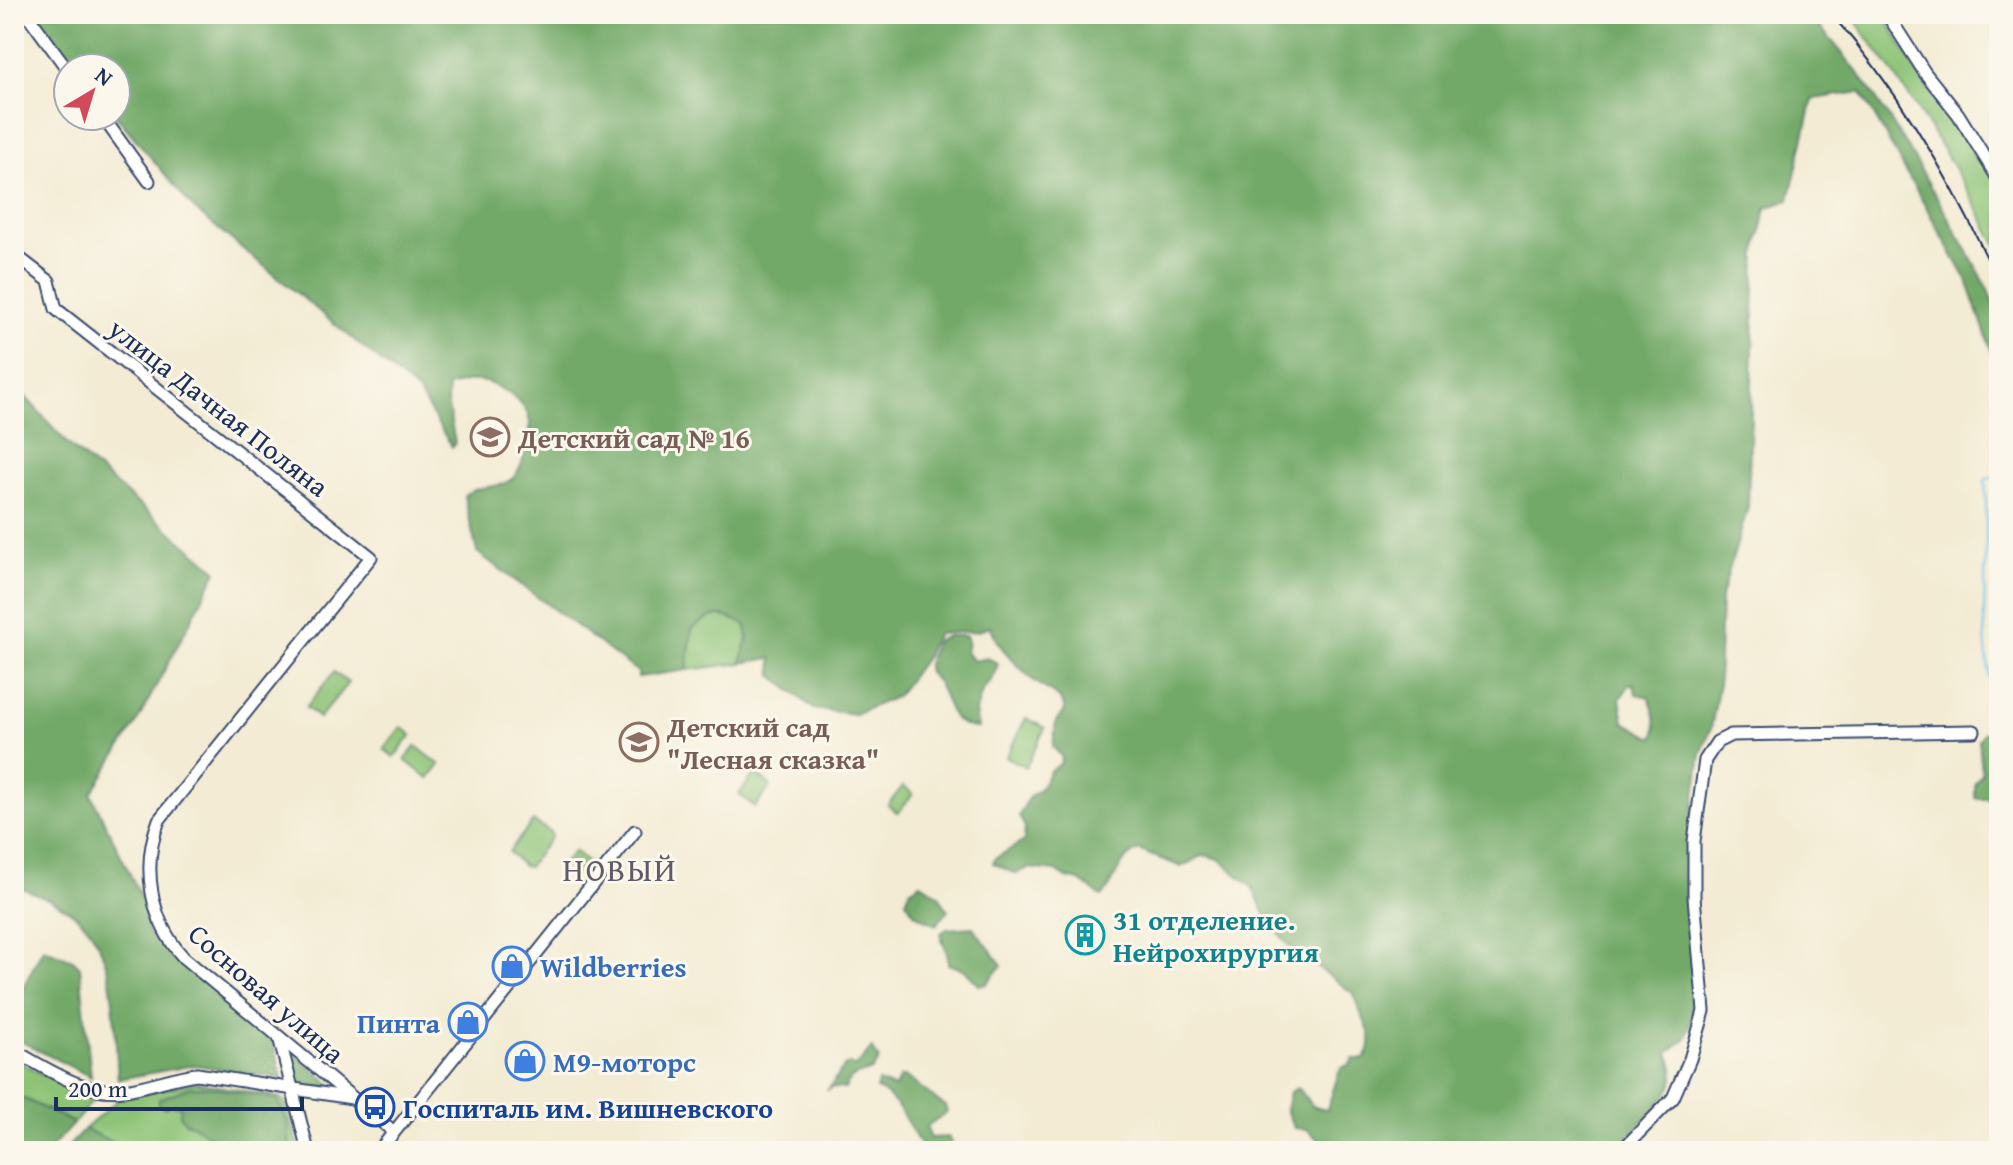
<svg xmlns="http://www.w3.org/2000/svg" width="2013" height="1165" viewBox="0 0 2013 1165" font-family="'Gentium Book Plus',serif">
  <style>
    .green { fill: #8dc376; stroke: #54796a; stroke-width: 2 }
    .forest { fill: #72a967; stroke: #466c62; stroke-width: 2; fill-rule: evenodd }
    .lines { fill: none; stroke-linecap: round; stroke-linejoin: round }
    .stream { stroke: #6fc0eb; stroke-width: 2 }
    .minor-casing { stroke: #3b4b70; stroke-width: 15 }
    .minor { stroke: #fff; stroke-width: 11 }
    .rail { stroke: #1b2f5e; stroke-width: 2 }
    .labels { text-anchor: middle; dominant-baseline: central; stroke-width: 6; stroke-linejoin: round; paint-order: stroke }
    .street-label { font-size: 28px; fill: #1b2f5e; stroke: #fbf7ec }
    .education-label { font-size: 28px; font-weight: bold; fill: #785e54; stroke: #fbf7ec; text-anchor: start }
    .culture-label { font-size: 28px; font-weight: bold; fill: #0d838f; stroke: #fbf7ec; text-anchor: start }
    .shop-label { font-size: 28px; font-weight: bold; fill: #366cbe; stroke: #fbf7ec; text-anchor: start }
    .transit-label { font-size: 28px; font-weight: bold; fill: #164399; stroke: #fbf7ec; text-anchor: start }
    .quarter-label { font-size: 32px; letter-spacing: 2px; fill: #615b68; stroke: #fbf7ec }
  </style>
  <rect width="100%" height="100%" fill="#fbf7ec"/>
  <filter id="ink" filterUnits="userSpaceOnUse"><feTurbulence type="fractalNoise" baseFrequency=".0125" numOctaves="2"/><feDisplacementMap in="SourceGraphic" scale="16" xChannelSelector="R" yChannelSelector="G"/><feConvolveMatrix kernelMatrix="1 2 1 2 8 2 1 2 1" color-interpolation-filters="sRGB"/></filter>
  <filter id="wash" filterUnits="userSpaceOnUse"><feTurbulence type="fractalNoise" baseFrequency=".006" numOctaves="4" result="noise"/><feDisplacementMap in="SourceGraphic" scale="32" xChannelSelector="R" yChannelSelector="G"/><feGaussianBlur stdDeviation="1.8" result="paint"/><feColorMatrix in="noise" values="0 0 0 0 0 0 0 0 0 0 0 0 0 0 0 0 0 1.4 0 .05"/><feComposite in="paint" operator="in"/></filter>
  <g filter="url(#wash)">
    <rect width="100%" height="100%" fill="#f3ebd3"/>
    <g class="green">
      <path d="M1850,14H1884L1920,78L1933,96L1954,113L1999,187V250C1957,167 1907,88 1850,14Z"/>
      <path d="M725,615L746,625L748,638L741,663L687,670L692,629L707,616Z"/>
      <path d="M334,672L348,683L319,718L306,707Z"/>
      <path d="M1026,718L1045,728L1026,767L1006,757Z"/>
      <path d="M401,727L412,735L394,757L384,749Z"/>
      <path d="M416,746L440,765L429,779L405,760Z"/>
      <path d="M755,773L771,786L755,807L739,794Z"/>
      <path d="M903,786L913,794L898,813L888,805Z"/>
      <path d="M533,821L550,832L552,836L528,867L523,866L509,852Z"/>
      <path d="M574,851L593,866L582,879L563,864Z"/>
      <path d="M14,1059L67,1087L95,1098L74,1123L14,1094Z"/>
      <path d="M196,1082L279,1097L286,1104L300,1151H290L288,1123L269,1097L243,1094L172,1105L181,1107C195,1127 211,1142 236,1147C247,1149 256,1148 267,1151H130L85,1129L120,1098Z"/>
    </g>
    <g class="forest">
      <path d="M31,14H1807C1867,74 1908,147 1949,219C1967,251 1992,288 1999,324C2002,339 1999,357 1999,373L1967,280L1861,92L1813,99L1789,200L1766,208L1756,254L1748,507L1721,597L1718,688L1711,729L1701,754L1686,859L1693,965L1692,1017L1686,1038L1668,1053C1672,1062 1676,1074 1672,1084C1666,1101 1628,1136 1614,1151H1330L1307,1129L1294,1128L1286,1110L1290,1092L1298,1088C1311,1101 1304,1106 1327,1110L1340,1069L1350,1064L1353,1059H1365C1380,1032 1359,1020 1354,994L1289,946L1267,918L1252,887L1219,859L1204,855L1181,867C1167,860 1153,857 1139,850C1120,857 1115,882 1102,897L1080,881L1067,878L1056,871L1029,868L1017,873L1011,872L993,863L996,858L1024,841L1025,827L1019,816L1029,797L1040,789L1050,771L1060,764L1062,757L1053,747L1056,721L1065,711C1063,695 1044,689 1033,680C1021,669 993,642 990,626L978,631L937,634L924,659L896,697L855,714L814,709L773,676L772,658L741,663L748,638L746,625C721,613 714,611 692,629L687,670L638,677V672L477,552L464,496C478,483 501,491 515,476C522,467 526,452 527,440C528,435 530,427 530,422C527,401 492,378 472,381C464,381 456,385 448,387L447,401L455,443L452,447L418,392L194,209L116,116V68H76ZM1630,684H1634L1636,694L1649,697C1654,708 1659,729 1653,738L1624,722L1620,699Z"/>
      <path d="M14,384L67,443L217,571L136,724L91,794L144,903L148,933L273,1039L282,1078L195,1065L118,1079C114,1030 119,954 80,919C62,903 36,894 14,885Z"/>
      <path d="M948,636H966L968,641L966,653L974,661L987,658L998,663C993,683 991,677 982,692C978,699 980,704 975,711L978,728C947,727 949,701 937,682C933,676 926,675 927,666C927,658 934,648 936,641Z"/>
      <path d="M1984,732L1999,733V798H1975V783L1982,773L1979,740Z"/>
      <path d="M921,883L938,894L948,911L936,925L915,914L906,901L910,890Z"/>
      <path d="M973,927L1002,965L986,984L979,985L965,970L948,964C949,949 941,945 941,933L947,929Z"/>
      <path d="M43,948L73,960L80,967L91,1077L14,1038V1005Z"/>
      <path d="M285,1046L338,1090L298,1083Z"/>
      <path d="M872,1048L879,1060L872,1070C857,1076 851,1073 845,1089L832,1087L827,1091L844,1067L849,1064L856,1067Z"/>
      <path d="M900,1077H906L945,1106L947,1112L927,1126L930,1138L948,1137L952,1142L949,1151H924C912,1134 896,1093 876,1089L878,1082L895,1088Z"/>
      <path d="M191,1087H209L277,1099L288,1123L290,1151L232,1146L215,1140L193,1125L185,1122L180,1115L181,1107L172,1105L164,1108L159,1104V1099Z"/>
      <path d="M14,1094L74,1123L48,1151H14Z"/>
      <path d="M85,1129L130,1151H64Z"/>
    </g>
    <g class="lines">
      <g class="stream">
        <path d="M1999,318L1994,322L1999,349"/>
        <path d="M1999,477L1985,479C1988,525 1985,569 1984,615C1984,651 1992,685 1995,720C1997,736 1993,755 1999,769"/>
      </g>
    </g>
  </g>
  <g filter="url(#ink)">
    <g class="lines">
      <defs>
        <g id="minor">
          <path d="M27,14L68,70"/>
          <path d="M1887,14L1925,73L1958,114L1999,180"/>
          <path d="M102,116L149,181"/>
          <path d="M14,254L49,281L56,309L371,557L159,820C141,867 150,921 184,958L394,1132"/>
          <path d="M279,1037L308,1151"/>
          <path d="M14,1051C49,1069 82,1095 124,1090C148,1087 172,1077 197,1074L352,1098"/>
          <path d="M379,1151L635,831"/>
          <path d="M1621,1151L1673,1098L1690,1059L1701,1022L1704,1011L1694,897V841L1705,760L1717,742L1731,735L1974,731"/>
        </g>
      </defs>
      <use href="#minor" class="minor-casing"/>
      <use href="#minor" class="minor"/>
      <path class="rail" d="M1831,14C1902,93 1956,188 1999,284"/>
    </g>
  </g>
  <defs>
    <symbol id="school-ring" viewBox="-11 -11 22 22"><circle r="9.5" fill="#fbf7ec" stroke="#8d6e63" stroke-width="1.5"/><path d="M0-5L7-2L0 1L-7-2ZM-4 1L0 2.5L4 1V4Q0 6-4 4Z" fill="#8d6e63"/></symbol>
    <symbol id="building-ring" viewBox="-11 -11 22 22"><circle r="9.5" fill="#fbf7ec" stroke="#0f9aa8" stroke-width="1.5"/><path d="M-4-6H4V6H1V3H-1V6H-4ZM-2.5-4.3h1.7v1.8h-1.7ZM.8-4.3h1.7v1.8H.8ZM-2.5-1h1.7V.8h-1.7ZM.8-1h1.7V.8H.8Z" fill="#0f9aa8"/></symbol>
    <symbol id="shop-ring" viewBox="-11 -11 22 22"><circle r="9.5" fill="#fbf7ec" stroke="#3f7fe0" stroke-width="1.5"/><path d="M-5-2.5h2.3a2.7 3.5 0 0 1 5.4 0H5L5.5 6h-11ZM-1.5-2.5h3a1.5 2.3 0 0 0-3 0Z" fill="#3f7fe0"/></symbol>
    <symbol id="bus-ring" viewBox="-11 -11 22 22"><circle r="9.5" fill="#fbf7ec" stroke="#1a4fb4" stroke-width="1.5"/><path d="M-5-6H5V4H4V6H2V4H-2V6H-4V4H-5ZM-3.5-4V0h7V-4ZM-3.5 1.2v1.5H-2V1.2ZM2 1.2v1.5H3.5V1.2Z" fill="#1a4fb4"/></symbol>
  </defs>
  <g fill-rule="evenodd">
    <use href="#school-ring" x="468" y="415" width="44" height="44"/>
    <use href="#school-ring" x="617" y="720" width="44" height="44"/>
    <use href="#building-ring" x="1063" y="913" width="44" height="44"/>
    <use href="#shop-ring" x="490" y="944" width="44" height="44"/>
    <use href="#shop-ring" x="446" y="1000" width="44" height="44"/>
    <use href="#shop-ring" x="503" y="1039" width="44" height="44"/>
    <use href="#bus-ring" x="353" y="1085" width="44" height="44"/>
  </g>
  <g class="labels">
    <g class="street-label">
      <text transform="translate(219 407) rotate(38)">улица Дачная Поляна</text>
      <text transform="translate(267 993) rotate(41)">Сосновая улица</text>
    </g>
    <g class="education-label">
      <text x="518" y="437">Детский сад № 16</text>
      <text x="667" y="726">Детский сад<tspan x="667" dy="32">"Лесная сказка"</tspan></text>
    </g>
    <g class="culture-label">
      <text x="1113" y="919">31 отделение.<tspan x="1113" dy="32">Нейрохирургия</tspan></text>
    </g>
    <g class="shop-label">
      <text x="540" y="966">Wildberries</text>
      <text x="440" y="1022" text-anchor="end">Пинта</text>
      <text x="553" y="1061">М9-моторс</text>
    </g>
    <g class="transit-label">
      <text x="403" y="1107">Госпиталь им. Вишневского</text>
    </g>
    <g class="quarter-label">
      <text x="620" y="869">НОВЫЙ</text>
    </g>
  </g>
  <rect width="2013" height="1165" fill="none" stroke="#fbf7ec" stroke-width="48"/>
  <g transform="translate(92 92) rotate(38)"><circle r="38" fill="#fbf7ec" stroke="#a1a7b3" stroke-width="2"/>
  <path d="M0-6L14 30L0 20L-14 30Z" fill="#d1495b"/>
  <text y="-12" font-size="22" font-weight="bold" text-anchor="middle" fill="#1b2f5e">N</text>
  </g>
  <path d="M56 1097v12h246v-12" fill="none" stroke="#1b2f5e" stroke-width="4"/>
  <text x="68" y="1097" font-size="24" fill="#1b2f5e" stroke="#fbf7ec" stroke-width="6" paint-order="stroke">200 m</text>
</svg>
